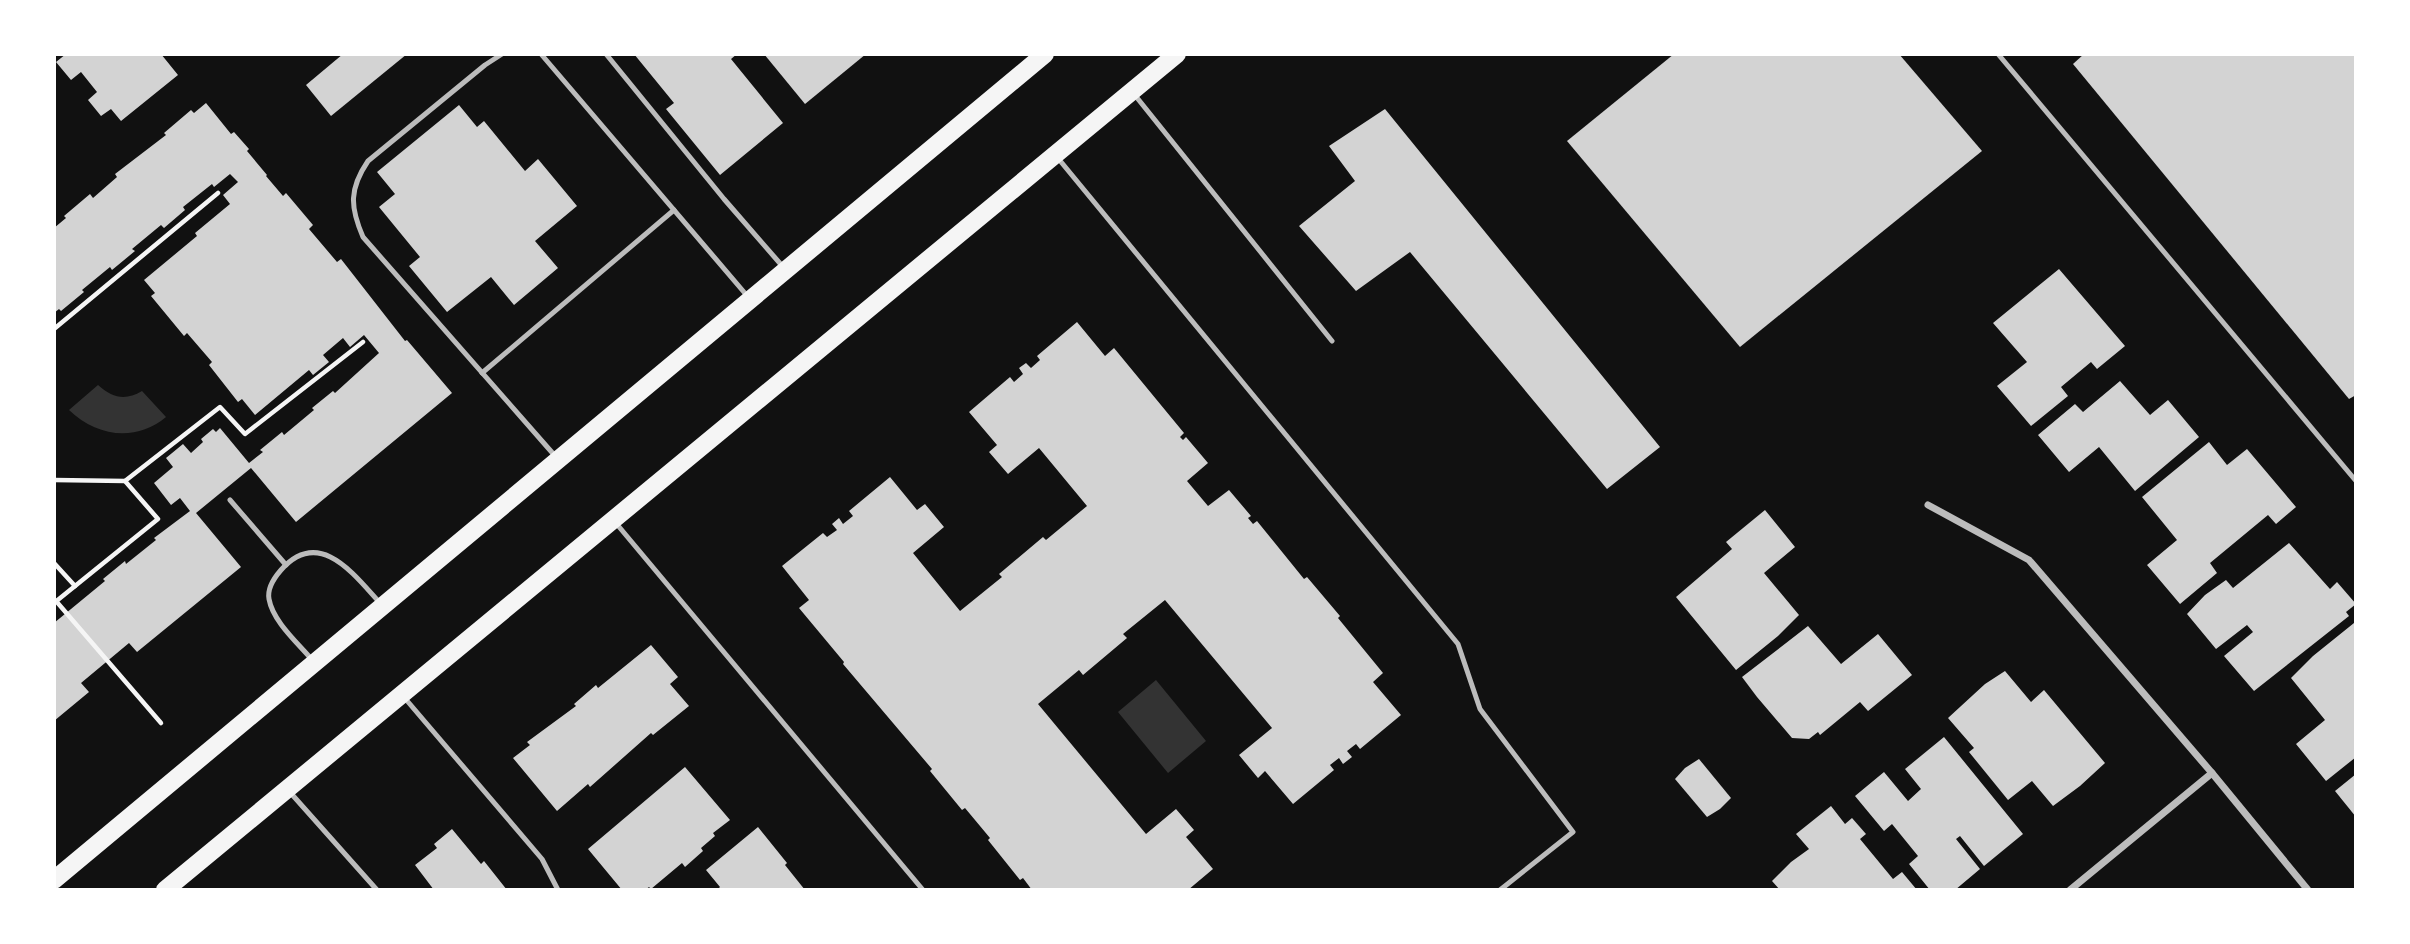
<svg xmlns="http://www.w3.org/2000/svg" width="2410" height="944" viewBox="0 0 2410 944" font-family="Inter,sans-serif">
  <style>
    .water { fill: #333 }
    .building { fill: #d3d3d3 }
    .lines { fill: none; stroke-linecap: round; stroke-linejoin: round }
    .path { stroke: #f5f5f5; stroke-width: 4.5 }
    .service { stroke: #bcbcbc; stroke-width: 5 }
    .minor { stroke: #bcbcbc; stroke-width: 7 }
    .primary { stroke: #f5f5f5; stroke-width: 18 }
  </style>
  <rect width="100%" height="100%" fill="#111"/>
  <g class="water">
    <path d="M98,385C113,398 125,401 142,391L166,417C136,442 97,437 69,410Z"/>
    <path d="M1156,680L1206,741L1168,773L1118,712Z"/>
  </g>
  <g class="building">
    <path d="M66,54H161L178,75L121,121L111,109L101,116L88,100L97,92L81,72L71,80L56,62Z"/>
    <path d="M343,54H407L331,116L306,85Z"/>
    <path d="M634,54H737L731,59L783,123L720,175L666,109L674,103Z"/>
    <path d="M764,54H866L805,104Z"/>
    <path d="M1674,54H1899L1982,151L1740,347L1567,141Z"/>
    <path d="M2084,54H2356V395L2349,399L2073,64Z"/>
    <path d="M206,103L231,134L234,132L249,149L247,151L267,175L266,176L283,196L286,193L313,225L309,229L337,262L341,259L405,341L407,340L452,393L296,522L251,468L196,513L241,567L137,652L129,643L81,683L89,692L54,721V623L105,581L103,579L125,561L126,564L156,540L154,538L190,511L180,498L171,505L154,483L173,467L166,458L183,444L191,453L203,442L201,439L213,429L216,432L220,428L249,463L263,452L260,450L282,432L284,435L314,410L312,408L333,391L335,393L379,353L364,335L350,347L343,338L323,355L329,362L313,375L309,370L255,415L242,399L238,402L209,365L212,362L187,333L184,336L151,296L155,293L144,280L197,236L195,233L230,204L223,195L238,182L230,174L214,187L212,184L183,207L185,210L164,228L161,225L132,249L135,251L112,270L110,267L82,290L84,292L61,311L59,309L54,313V228L66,218L64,216L90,194L93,198L117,177L115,174L166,135L164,133L191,110L194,113Z"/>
    <path d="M459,105L477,127L484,121L525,171L538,159L577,206L535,241L558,268L514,305L491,277L447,312L409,266L420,257L379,207L395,194L377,172Z"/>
    <path d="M1385,109L1660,447L1607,489L1410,252L1356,291L1299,226L1355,181L1329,146Z"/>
    <path d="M2059,269L2125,346L2097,369L2091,362L2061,387L2068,396L2031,426L1997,386L2027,362L1993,323Z"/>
    <path d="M1077,322L1105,356L1114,348L1184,433L1180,437L1183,440L1186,437L1208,463L1187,481L1208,506L1229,490L1251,516L1248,518L1253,524L1257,521L1304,579L1307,577L1340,616L1338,618L1383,673L1373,682L1401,715L1360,749L1356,744L1347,751L1352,757L1343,764L1339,758L1330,765L1334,770L1293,804L1265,771L1258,778L1239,755L1272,728L1165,600L1123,634L1127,638L1083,675L1079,670L1038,704L1146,834L1176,809L1194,830L1186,837L1213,869L1188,890H1032L1023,878L1020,880L988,840L990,838L965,808L962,810L930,771L932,769L843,664L844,662L799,608L809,600L782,566L823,533L827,537L837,530L832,524L839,518L843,524L853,516L849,511L890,477L917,510L925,504L944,527L913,553L960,611L1002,577L999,574L1043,537L1046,540L1087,506L1039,448L1008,474L989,452L997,445L969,412L1010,377L1014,382L1023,374L1019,368L1026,363L1031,368L1040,360L1037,356Z"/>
    <path d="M2120,381L2150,415L2168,400L2199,437L2135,491L2099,447L2069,472L2038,435L2075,404L2083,412Z"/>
    <path d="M2209,442L2227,465L2247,449L2296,507L2276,524L2268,515L2210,563L2217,573L2180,604L2147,565L2177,540L2142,497Z"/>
    <path d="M1765,510L1795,547L1764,573L1799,615L1778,636L1736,670L1676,597L1732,549L1726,542Z"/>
    <path d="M2289,543L2330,589L2337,582L2356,604L2346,612L2349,616L2254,691L2224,656L2253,632L2247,625L2216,649L2187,614L2205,595L2226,580L2233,588Z"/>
    <path d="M2354,623L2356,757L2326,781L2296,744L2325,720L2291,678L2313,656Z"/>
    <path d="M1808,626L1841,664L1878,634L1912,675L1868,711L1860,702L1820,735L1818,732L1809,739L1792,738L1757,697L1742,677Z"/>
    <path d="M651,645L678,677L670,684L689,706L653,735L651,733L590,787L588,784L557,811L513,758L530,745L527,742L576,706L574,704L596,685L598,688Z"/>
    <path d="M2005,671L2031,702L2044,690L2105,763L2080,786L2053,806L2032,781L2008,800L1969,752L1974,748L1948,718L1985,684Z"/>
    <path d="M1944,737L2023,834L1984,866L1960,836L1956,839L1980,869L1955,890H1930L1909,864L1918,856L1892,824L1884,831L1855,796L1884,772L1908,801L1921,789L1905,769Z"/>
    <path d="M1699,759L1731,798L1720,809L1707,817L1675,779L1685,768Z"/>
    <path d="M685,767L730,820L713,833L715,836L701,848L703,851L685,867L682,863L651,889L649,887L645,890H622L588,849Z"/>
    <path d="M2356,774V817L2335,791Z"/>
    <path d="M1831,806L1845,824L1852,818L1866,834L1860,839L1893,879L1902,872L1917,890H1780L1772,881L1791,862L1809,849L1796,834Z"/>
    <path d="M758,827L787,863L785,865L805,890H717L720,887L706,870Z"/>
    <path d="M452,829L481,864L484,861L507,890H434L415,865L437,848L434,844Z"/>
  </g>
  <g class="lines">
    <g class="path">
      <path d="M54,329L218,193"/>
      <path d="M54,480L125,481"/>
      <path d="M54,563L75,586"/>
      <path d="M56,601L161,723"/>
      <path d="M54,603L158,519L125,481L220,407L245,434L363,342"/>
    </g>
    <g class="service">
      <path d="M502,54L485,65L368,161C349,189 350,207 363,237L556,457"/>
      <path d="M541,54L749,298"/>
      <path d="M606,54L724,199L784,268"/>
      <path d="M1998,54L2356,481"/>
      <path d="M1134,94L1332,341"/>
      <path d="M1057,157L1458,644L1480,709L1573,832L1500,890"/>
      <path d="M482,373L674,210"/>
      <path d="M230,500L286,565"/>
      <path d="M615,522L923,890"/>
      <path d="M313,661C299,644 273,622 269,599C267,588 274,578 281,570C320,526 355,576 381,604"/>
      <path d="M403,696L542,859L558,890"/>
      <path d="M288,790L377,890"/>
    </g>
    <g class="minor">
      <path d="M1928,505L2029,560L2212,773L2308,890"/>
      <path d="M2070,890L2212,773"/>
    </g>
    <g class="primary">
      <path d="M54,880L1045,54"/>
      <path d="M165,890L1177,54"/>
    </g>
  </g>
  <rect width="2410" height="944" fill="none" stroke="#ffffff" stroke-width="112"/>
</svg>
